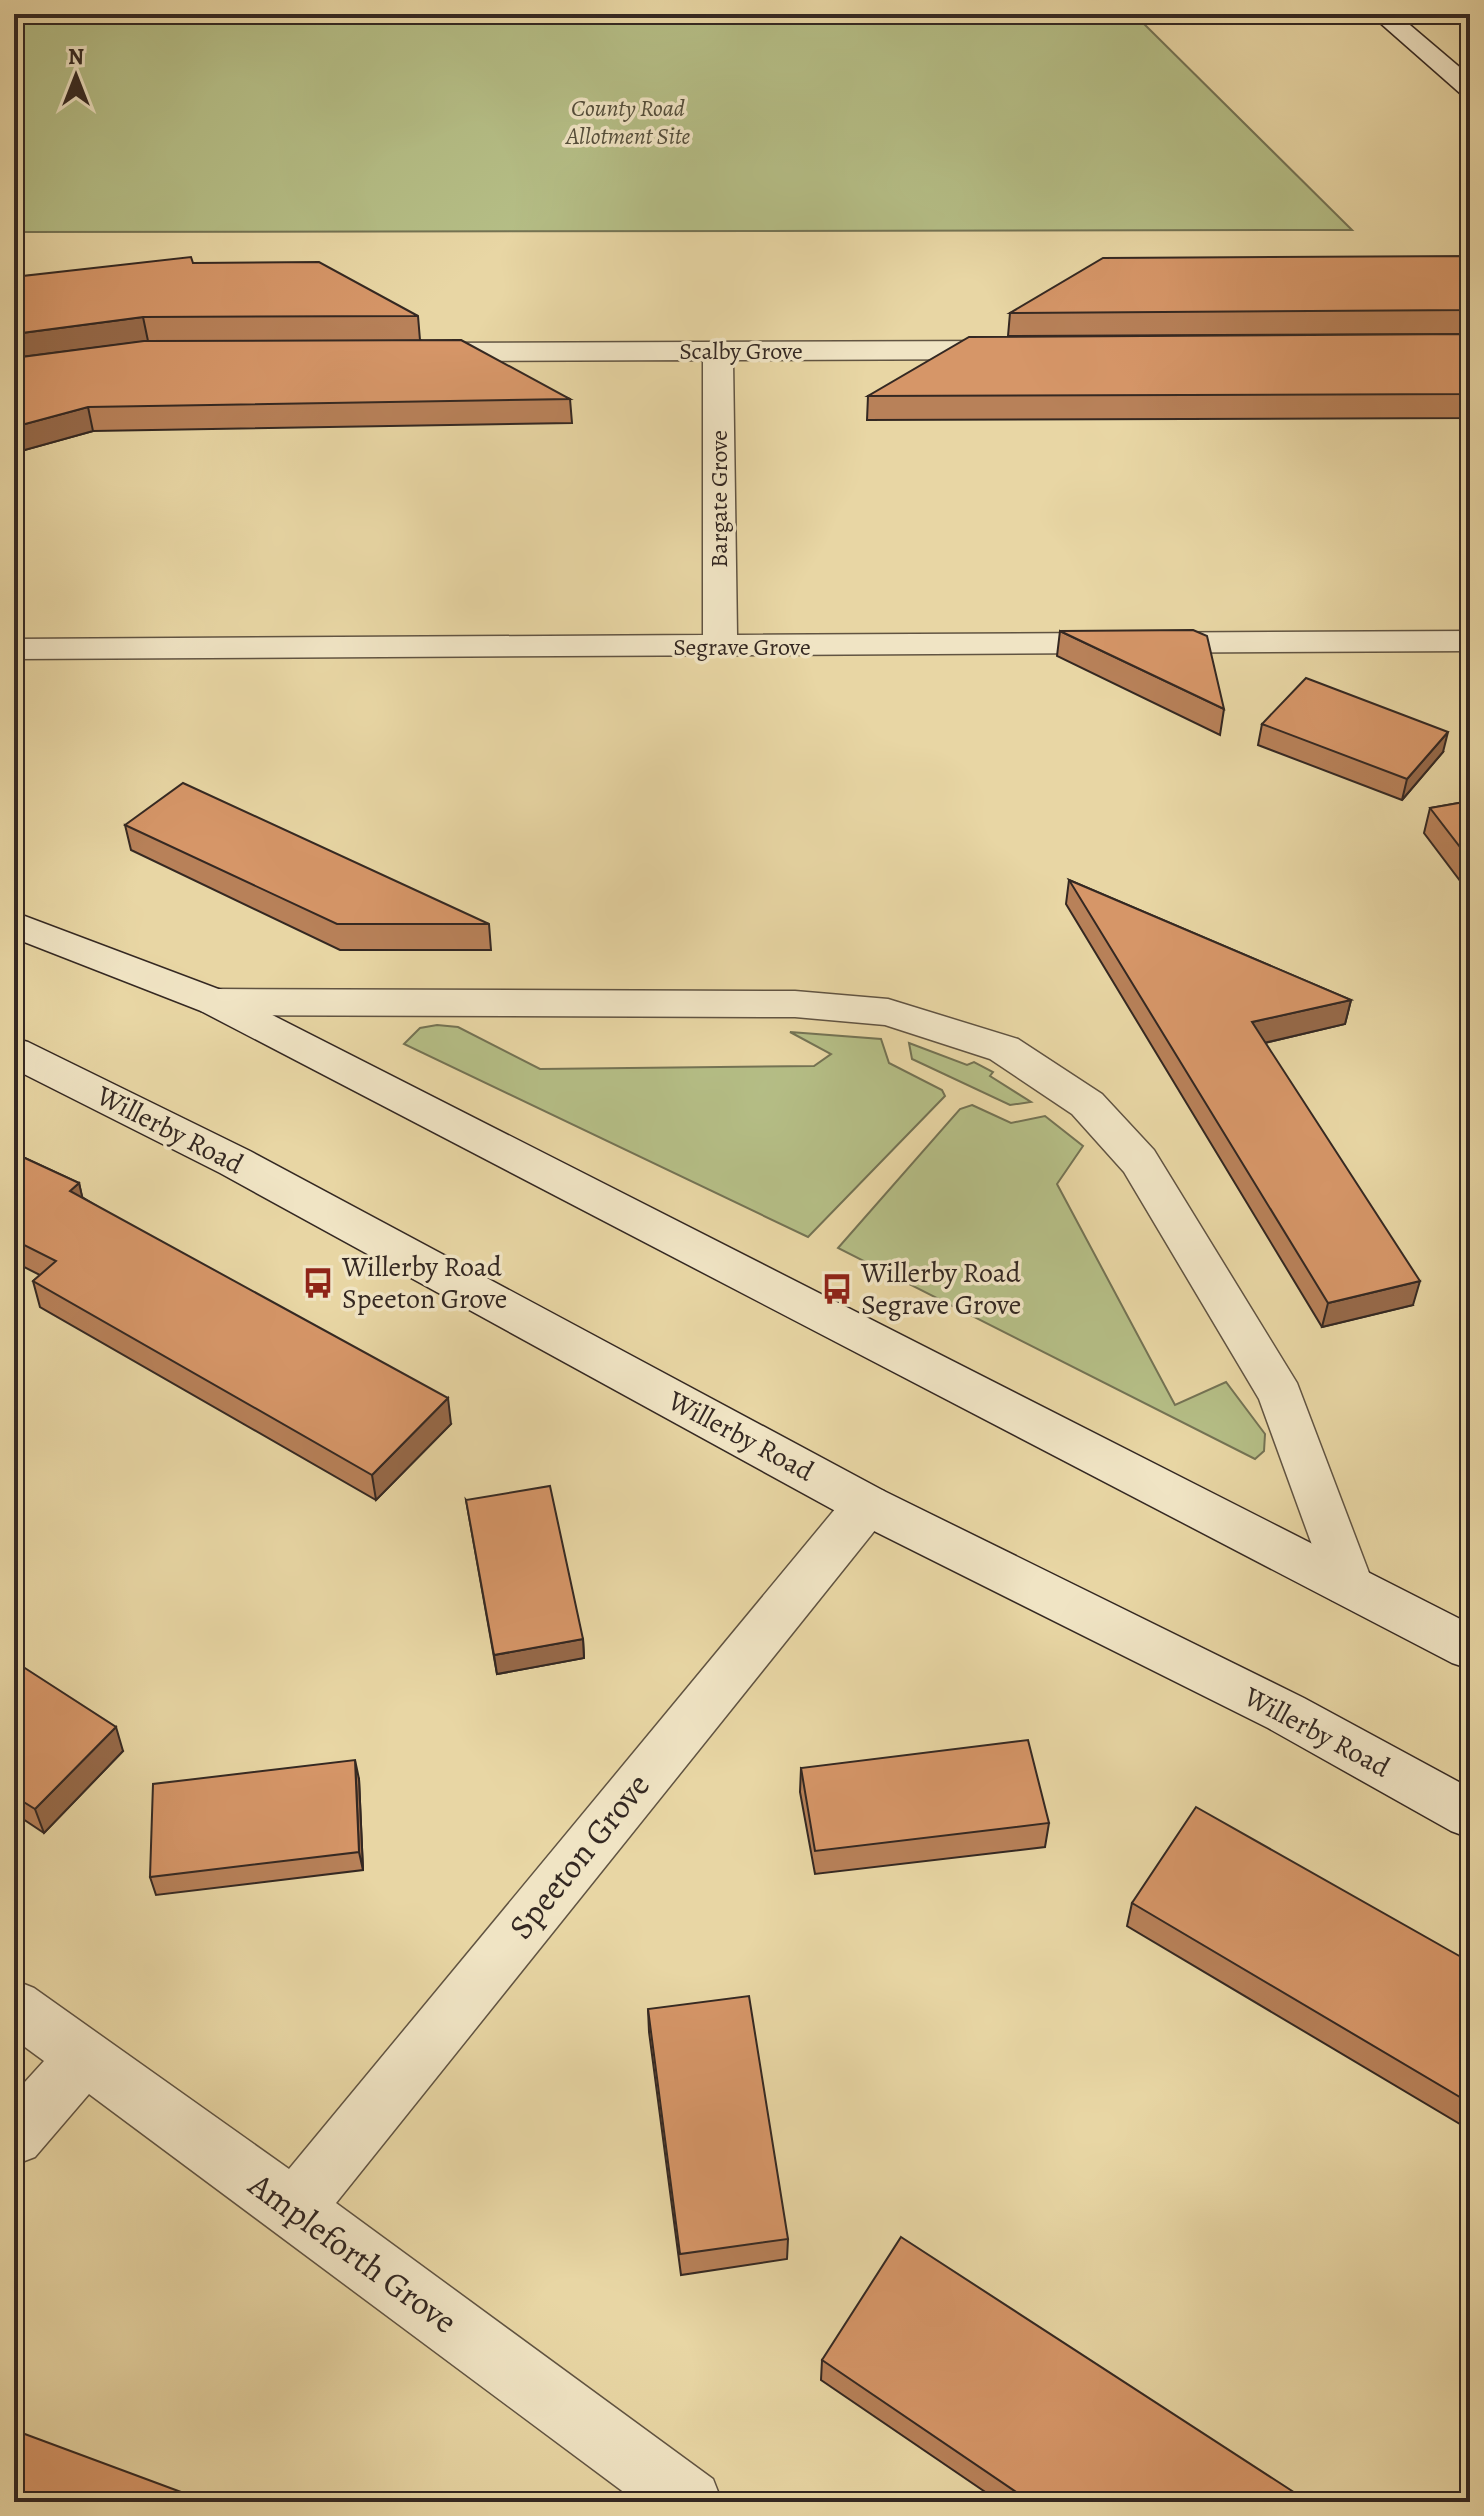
<svg xmlns="http://www.w3.org/2000/svg" width="1484" height="2516" viewBox="0 0 1484 2516" font-family="Alegreya,serif">
  <style>
    .green { fill: #b5be86; stroke: #747354; stroke-width: 2 }
    .lines { fill: none; stroke-linecap: round; stroke-linejoin: round }
    .street-casing { stroke: #615442; stroke-width: 3 }
    .secondary-casing { stroke: #342822; stroke-width: 3 }
    .street { fill: #f0e4c4; fill-rule: evenodd }
    .secondary { fill: #f0e4c4; fill-rule: evenodd }
    .wall { fill: #b88159; stroke: #342822; stroke-width: 2 }
    .shaded-wall { fill: #966949; stroke: #342822; stroke-width: 2 }
    .building { fill: #d69668; stroke: #342822; stroke-width: 2 }
    .labels { text-anchor: middle; dominant-baseline: central; stroke-width: 7; stroke-linejoin: round; paint-order: stroke }
    .far-park-label { font-size: 24px; font-style: italic; fill: #544e3b; stroke: #f0e4c4 }
    .far-street-label { font-size: 24px; fill: #342822; stroke: #f0e4c4 }
    .street-label { font-size: 28px; fill: #342822; stroke: #f0e4c4 }
    .poi-label { font-size: 28px; fill: #342822; stroke: #f0e4c4; text-anchor: start }
    .near-street-label { font-size: 34px; fill: #342822; stroke: #f0e4c4 }
  </style>
  <rect width="100%" height="100%" fill="#e8d6a4"/>
  <filter id="stains"><feTurbulence type="fractalNoise" baseFrequency=".0025" numOctaves="4"/><feColorMatrix values="0 0 0 0 .2 0 0 0 0 .09 0 0 0 0 .02 0 0 0 .5 -.17"/></filter>
  <radialGradient id="worn" r=".72"><stop offset=".6" stop-color="#630" stop-opacity="0"/><stop offset="1" stop-color="#630" stop-opacity=".3"/></radialGradient>
  <g class="green">
    <path d="M14,14H1134L1352,230L14,232Z"/>
    <path d="M437,1025L458,1027L540,1069L814,1066L831,1054L790,1032L881,1039L889,1063L942,1090L945,1096L808,1237L404,1044L420,1028Z"/>
    <path d="M909,1043L967,1065L974,1062L993,1072L990,1076L1031,1102L1010,1105L912,1059Z"/>
    <path d="M972,1105L1011,1123L1045,1116L1083,1146L1057,1184L1175,1405L1226,1382L1265,1434L1264,1451L1255,1459L838,1248L960,1109Z"/>
  </g>
  <g class="lines">
    <defs>
      <g id="street">
        <path d="M1008,341L1018,344L1023,350L1018,356L1008,359L733,360L737,635L1470,631V651L14,659V639L703,635V360L424,361L414,358L409,352L414,346L424,343Z"/>
        <path d="M215,989L795,991L888,999L1018,1039L1102,1094L1154,1150L1297,1383L1374,1586L1366,1600L1349,1606L1332,1600L1259,1399L1124,1172L1072,1114L990,1059L885,1025L795,1017L215,1015L201,1011L195,1002L201,993Z"/>
        <path d="M867,1486L884,1491L891,1505L884,1519L336,2203L713,2479L722,2502H637L89,2094L35,2157L14,2165V2094L44,2061L14,2039V1980L34,1988L289,2169L850,1491Z"/>
      </g>
      <g id="secondary">
        <path d="M1370,14H1397L1470,76V97L1461,94Z"/>
        <path d="M14,912L229,993L1470,1624V1669L1452,1663L201,1011L14,938Z"/>
        <path d="M14,1038L28,1042L250,1151L884,1491L1304,1698L1470,1788V1838L1451,1831L1268,1728L850,1519L220,1173L14,1069Z"/>
      </g>
    </defs>
    <use href="#street" class="street-casing"/>
    <use href="#secondary" class="secondary-casing"/>
    <use href="#street" class="street"/>
    <use href="#secondary" class="secondary"/>
  </g>
  <g class="wall">
    <path d="M1470,256V334L1008,336L1010,313Z"/>
    <path d="M193,263L418,316L420,340L570,399L572,423L93,431L14,453V277Z"/>
    <path d="M1470,334V418L867,420L868,396Z"/>
    <path d="M1060,631L1224,709L1220,735L1057,656Z"/>
    <path d="M1262,724L1443,752L1402,800L1258,745Z"/>
    <path d="M1470,801V894L1424,833L1430,808Z"/>
    <path d="M125,825L489,924L491,950H340L131,850Z"/>
    <path d="M1069,880L1351,1000L1345,1024L1265,1043L1413,1305L1322,1327L1066,904Z"/>
    <path d="M14,1153L79,1183L82,1197L451,1424L376,1500L40,1307L33,1281L40,1275L14,1262Z"/>
    <path d="M466,1500L583,1639L584,1658L497,1674Z"/>
    <path d="M14,1661L123,1751L44,1833L14,1813Z"/>
    <path d="M801,1768L1049,1823L1045,1847L815,1874L800,1792Z"/>
    <path d="M359,1779L363,1870L156,1895L150,1877Z"/>
    <path d="M1132,1903L1470,1962V2130L1127,1926Z"/>
    <path d="M648,2009L788,2239L787,2259L681,2275L649,2032Z"/>
    <path d="M822,2360L1309,2502H1000L821,2380Z"/>
  </g>
  <g class="shaded-wall">
    <path d="M143,317L148,341L14,358V334Z"/>
    <path d="M88,407L93,431L14,453V427Z"/>
    <path d="M1448,732L1443,752L1402,800L1407,779Z"/>
    <path d="M1351,1000L1345,1024L1247,1047L1252,1022Z"/>
    <path d="M79,1183L85,1209L70,1191Z"/>
    <path d="M1420,1281L1413,1305L1322,1327L1328,1303Z"/>
    <path d="M448,1398L451,1424L376,1500L372,1475Z"/>
    <path d="M583,1639L584,1658L497,1674L494,1655Z"/>
    <path d="M116,1727L123,1751L44,1833L35,1809Z"/>
    <path d="M355,1760L359,1779L363,1870L359,1852Z"/>
  </g>
  <g class="building">
    <path d="M1470,256V310L1010,313L1103,258Z"/>
    <path d="M191,257L193,263L319,262L418,316L143,317L14,334V277Z"/>
    <path d="M1470,334V394L868,396L969,337Z"/>
    <path d="M461,340L570,399L88,407L14,427V358L144,341Z"/>
    <path d="M1193,630L1207,636L1224,709L1060,631Z"/>
    <path d="M1306,678L1448,732L1407,779L1262,724Z"/>
    <path d="M183,783L489,924H337L125,825Z"/>
    <path d="M1470,801V860L1430,808Z"/>
    <path d="M1069,880L1351,1000L1252,1022L1420,1281L1328,1303Z"/>
    <path d="M14,1153L79,1183L70,1191L448,1398L372,1475L33,1281L56,1261L14,1240Z"/>
    <path d="M550,1486L583,1639L494,1655L466,1500Z"/>
    <path d="M14,1661L116,1727L35,1809L14,1796Z"/>
    <path d="M1028,1740L1049,1823L815,1851L801,1768Z"/>
    <path d="M355,1760L359,1852L150,1877L153,1784Z"/>
    <path d="M1196,1807L1470,1962V2103L1132,1903Z"/>
    <path d="M749,1996L788,2239L680,2254L648,2009Z"/>
    <path d="M901,2237L1309,2502H1031L822,2360Z"/>
    <path d="M14,2430L208,2502H14Z"/>
  </g>
  <defs>
    <symbol id="bus-bare" viewBox="-9 -9 18 18"><path d="M-5-6H5V4H4V6H2V4H-2V6H-4V4H-5ZM-3.5-4V0h7V-4ZM-3.5 1.2v1.5H-2V1.2ZM2 1.2v1.5H3.5V1.2Z" fill="#8f2418" stroke="#f0e4c4" stroke-width="2.5" paint-order="stroke"/></symbol>
  </defs>
  <g fill-rule="evenodd">
    <use href="#bus-bare" x="296" y="1261" width="44" height="44"/>
    <use href="#bus-bare" x="815" y="1267" width="44" height="44"/>
  </g>
  <g class="labels">
    <g class="far-park-label">
      <text x="628" y="108">County Road<tspan x="628" dy="28">Allotment Site</tspan></text>
    </g>
    <g class="far-street-label">
      <text x="741" y="351">Scalby Grove</text>
      <text transform="translate(719 499) rotate(-90)">Bargate Grove</text>
      <text x="742" y="647">Segrave Grove</text>
    </g>
    <g class="street-label">
      <text transform="translate(170 1130) rotate(27)">Willerby Road</text>
      <text transform="translate(741 1436) rotate(28)">Willerby Road</text>
      <text transform="translate(1317 1732) rotate(28)">Willerby Road</text>
    </g>
    <g class="poi-label">
      <text x="342" y="1267">Willerby Road<tspan x="342" dy="32">Speeton Grove</tspan></text>
      <text x="861" y="1273">Willerby Road<tspan x="861" dy="32">Segrave Grove</tspan></text>
    </g>
    <g class="near-street-label">
      <text transform="translate(579 1856) rotate(-51)">Speeton Grove</text>
      <text transform="translate(353 2253) rotate(36)">Ampleforth Grove</text>
    </g>
  </g>
  <rect width="1484" height="2516" fill="none" stroke="#e8d6a4" stroke-width="48"/>
  <rect x="16" y="16" width="1452" height="2484" fill="none" stroke="#342822" stroke-width="4"/>
  <rect x="24" y="24" width="1436" height="2468" fill="none" stroke="#342822" stroke-width="2"/>
  <g transform="translate(76 76)" stroke="#f0e4c4" stroke-width="6" paint-order="stroke">
  <path d="M0-6L14 30L0 20L-14 30Z" fill="#342822"/>
  <text y="-12" font-size="22" font-weight="bold" text-anchor="middle" fill="#342822">N</text>
  </g>
  <rect width="100%" height="100%" filter="url(#stains)"/>
  <rect width="100%" height="100%" fill="url(#worn)"/>
</svg>
